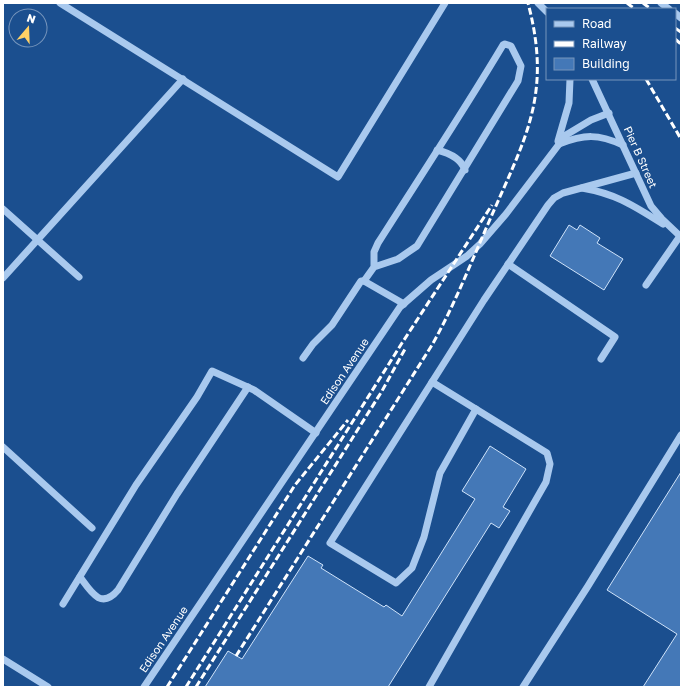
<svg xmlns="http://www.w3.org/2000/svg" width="684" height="690" viewBox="0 0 684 690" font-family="'Golos Text',sans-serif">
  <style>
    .building { fill: #4478b7; stroke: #cfe3fa }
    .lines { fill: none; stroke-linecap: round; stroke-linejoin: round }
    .minor { stroke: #a9c9ee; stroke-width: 7 }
    .rail { stroke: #fff; stroke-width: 3; stroke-dasharray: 7 3; stroke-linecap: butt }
    .labels { text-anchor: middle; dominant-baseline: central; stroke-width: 3.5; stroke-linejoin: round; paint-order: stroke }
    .street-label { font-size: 11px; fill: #fff; stroke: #1b4f8f }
  </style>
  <rect width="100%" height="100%" fill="#1b4f8f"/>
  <g class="building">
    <path d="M569,225L577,230L580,225L600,238L597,243L623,259L604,290L550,256Z"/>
    <path d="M490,446L526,469L503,507L510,511L499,528L491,523L388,687H205L228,651L242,659L308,556L323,565L321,568L384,607L386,605L402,616L475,499L462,491Z"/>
    <path d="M681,472V687H643L677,634L607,590Z"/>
  </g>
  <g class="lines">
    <g class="minor">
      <path d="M60,3L338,177L445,3"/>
      <path d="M538,3L547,12"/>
      <path d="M661,3L669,9"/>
      <path d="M675,13L681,18"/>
      <path d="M592,79L651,206L662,219L681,237"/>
      <path d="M558,141L569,103L570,79"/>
      <path d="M559,144C585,134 598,134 623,145"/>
      <path d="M437,150C449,153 461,158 465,170"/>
      <path d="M582,188C617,194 634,206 663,224"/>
      <path d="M3,209L79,277"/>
      <path d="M508,264L615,337L601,359"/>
      <path d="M3,278L183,79"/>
      <path d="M364,281L374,267V252L378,243C420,177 463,112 503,45L505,44L511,46L521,66L518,81L417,246L398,259L374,267"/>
      <path d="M646,285L680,236"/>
      <path d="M303,358L313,344L332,325L361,281H364L404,304"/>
      <path d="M476,409L440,473L424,537L412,568L396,583L330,543L484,300L548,205L554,198L563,193L636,173"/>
      <path d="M3,447L92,528"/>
      <path d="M80,577C91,592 101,610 118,590L177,494L248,387"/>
      <path d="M63,604L136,485L197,397L212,371L254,390L316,433"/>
      <path d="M3,659L48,687"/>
      <path d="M144,687L400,307L431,280L467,256L480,244L506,214L566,135L591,120L609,113"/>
      <path d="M429,687L546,482L550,464L547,453L432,382"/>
      <path d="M523,687L588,586L681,435"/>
    </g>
    <g class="rail">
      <path d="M627,3L635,9"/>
      <path d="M643,3L651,9"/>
      <path d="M675,28L681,32"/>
      <path d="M675,39L681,44"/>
      <path d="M646,79L681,139"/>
      <path d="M236,656L432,345C454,306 470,265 488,224C524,140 553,97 528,3"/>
      <path d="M167,687L295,485L348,420"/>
      <path d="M186,687L402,343L492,205"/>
      <path d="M196,687L382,391L405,349"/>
    </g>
  </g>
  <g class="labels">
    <g class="street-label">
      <text transform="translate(641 157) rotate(66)">Pier B Street</text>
      <text transform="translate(344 371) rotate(-56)">Edison Avenue</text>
      <text transform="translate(163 639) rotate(-56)">Edison Avenue</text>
    </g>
  </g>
  <rect width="684" height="690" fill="none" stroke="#ffffff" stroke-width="8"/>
  <rect x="546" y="8" width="130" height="72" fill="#1b4f8f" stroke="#7695bc"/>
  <rect x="554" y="21" width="20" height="6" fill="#a9c9ee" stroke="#7695bc"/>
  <text x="582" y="28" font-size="12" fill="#ffffff">Road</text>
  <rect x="554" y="41" width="20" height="6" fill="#ffffff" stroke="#7695bc"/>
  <text x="582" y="48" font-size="12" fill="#ffffff">Railway</text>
  <rect x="554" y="58" width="20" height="12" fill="#4478b7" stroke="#7695bc"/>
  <text x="582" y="68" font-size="12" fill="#ffffff">Building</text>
  <g transform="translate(28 28) rotate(19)"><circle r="19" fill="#1b4f8f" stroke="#7695bc"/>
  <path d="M0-3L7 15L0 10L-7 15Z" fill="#ffd166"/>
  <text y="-6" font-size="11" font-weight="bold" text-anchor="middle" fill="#ffffff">N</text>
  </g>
</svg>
